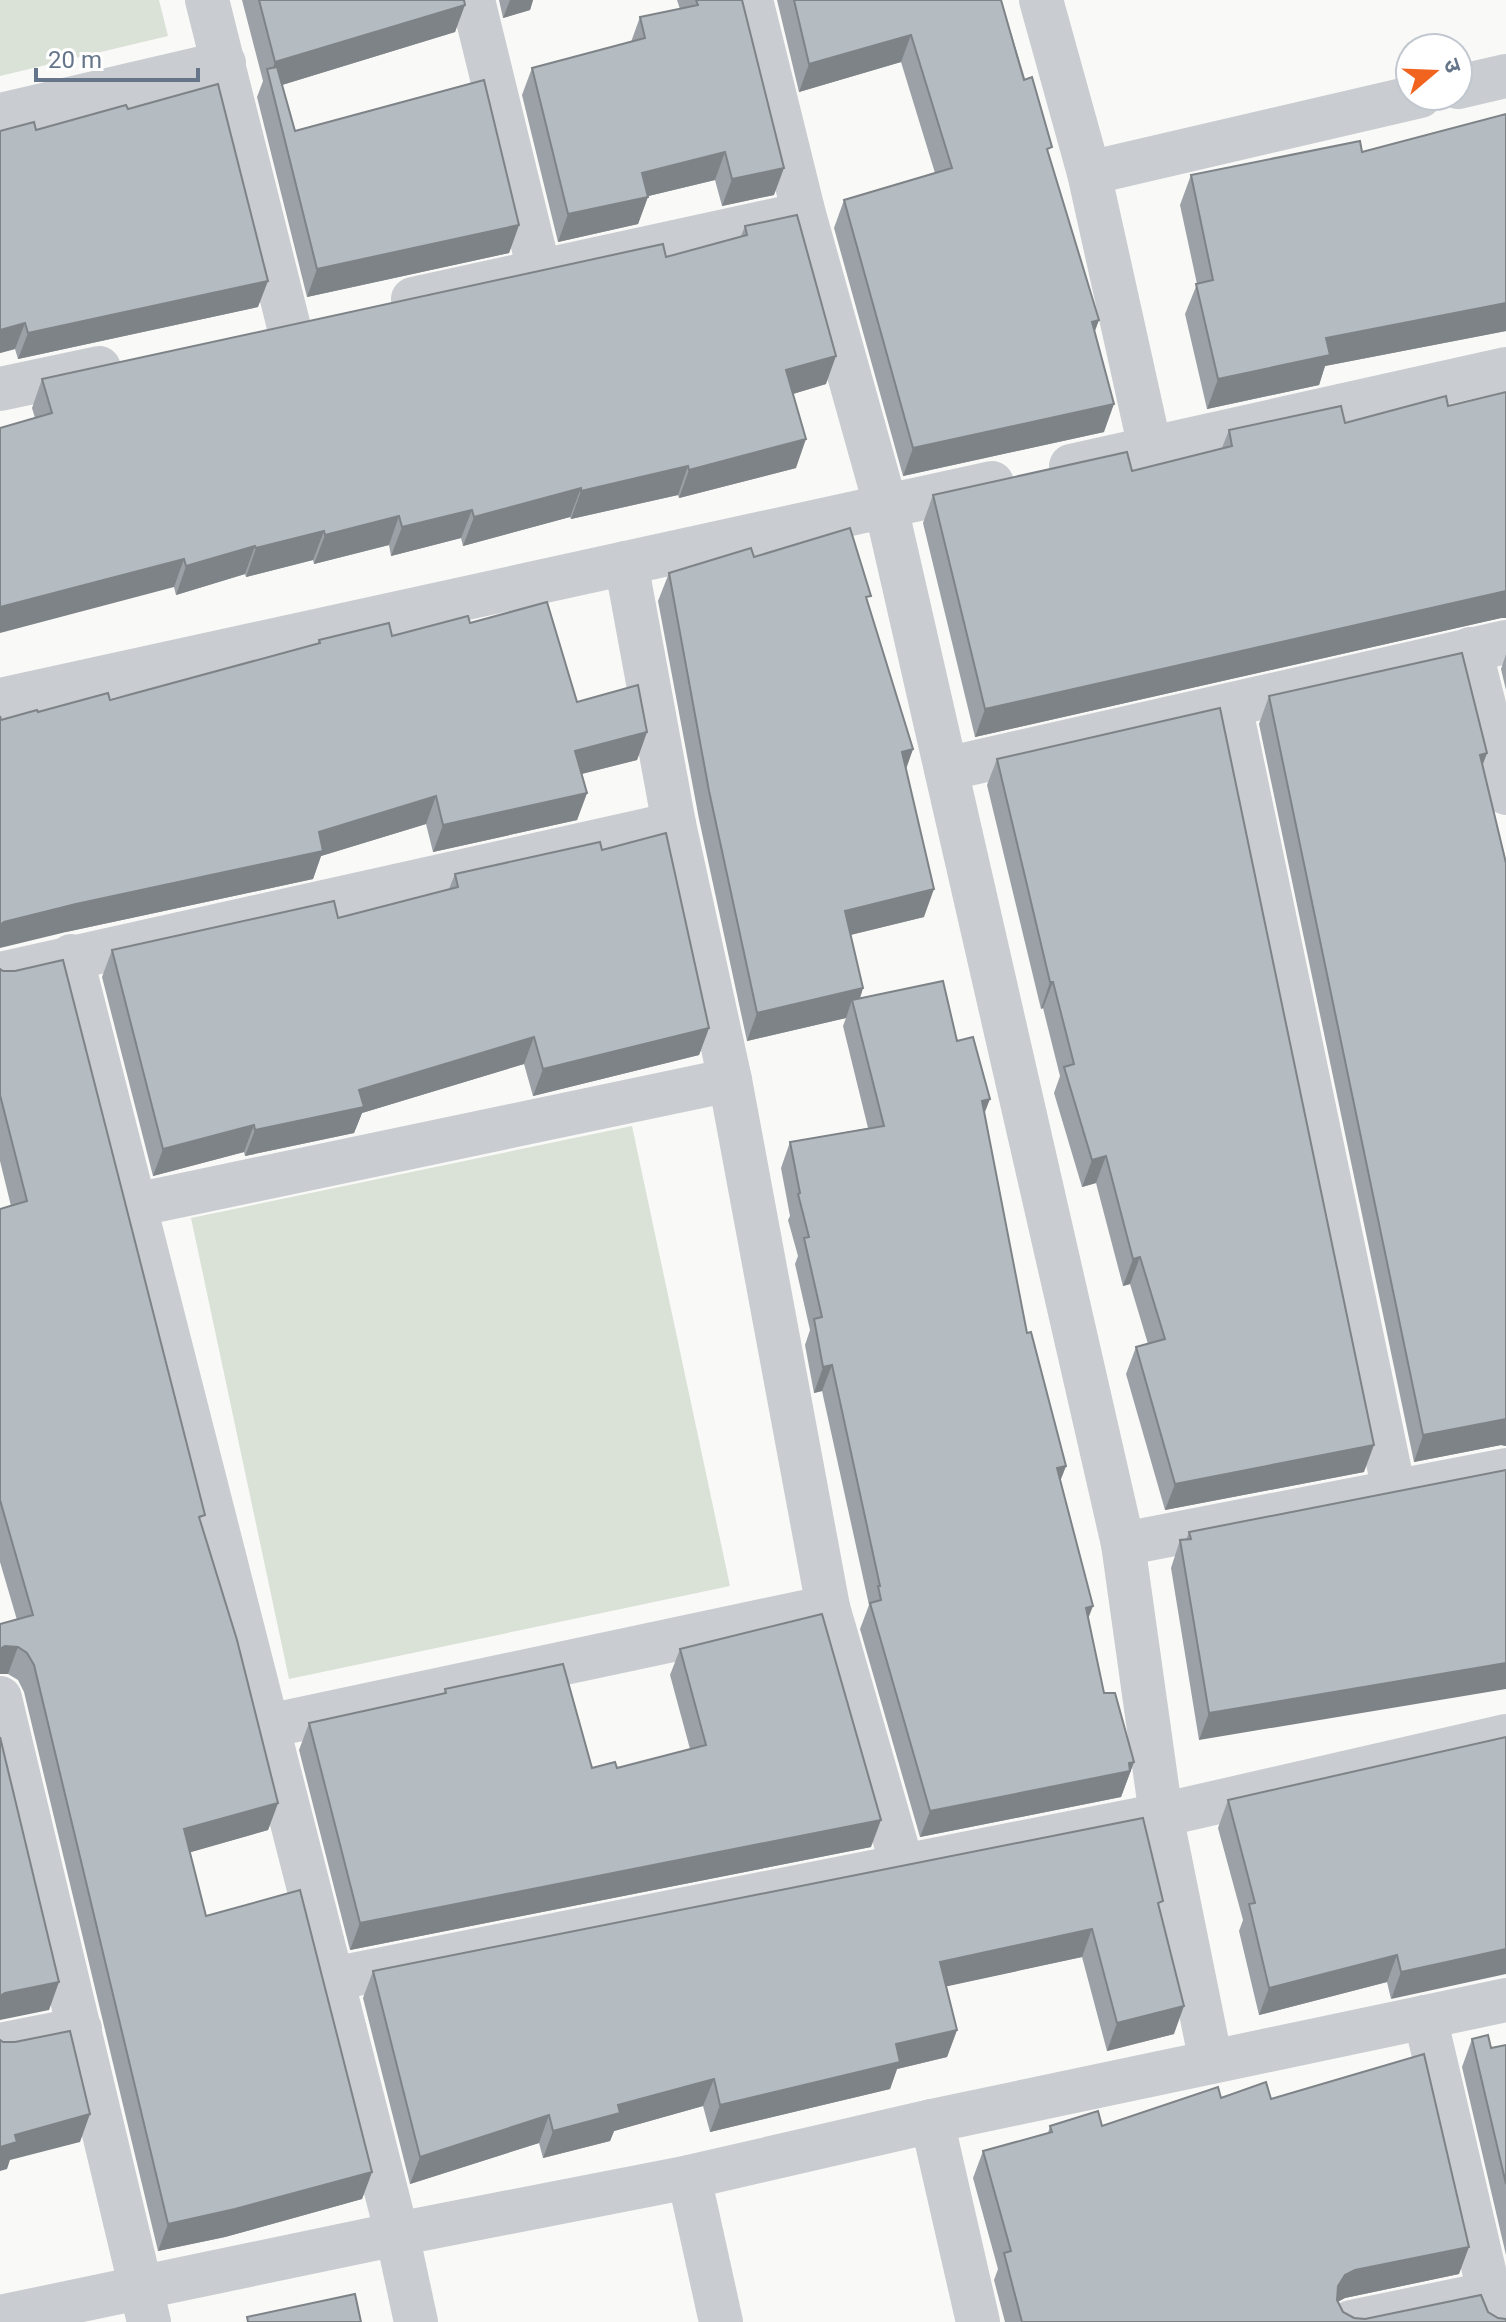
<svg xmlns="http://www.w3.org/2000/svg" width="1506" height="2322" viewBox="0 0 1506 2322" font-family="Roboto,'Noto Sans Devanagari',sans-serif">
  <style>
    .green { fill: #dae2d7 }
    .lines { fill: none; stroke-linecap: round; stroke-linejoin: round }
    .minor { stroke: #c9ccd0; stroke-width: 44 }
    .wall { fill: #9ba1a6 }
    .shaded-wall { fill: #7e8387 }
    .building { fill: #b4bbc1; stroke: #7e8387; stroke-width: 2 }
  </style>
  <rect width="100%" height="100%" fill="#f9f9f7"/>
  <g class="green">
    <path d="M0,0H159L168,36L0,76Z"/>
    <path d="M632,1126L730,1586L289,1679L191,1218Z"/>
  </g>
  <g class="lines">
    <g class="minor">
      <path d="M207,0L289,327"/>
      <path d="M473,0L539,270"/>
      <path d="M751,0L804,214L886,507L1123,1544L1161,1815L1211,2062"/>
      <path d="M1041,0L1089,173L1150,448"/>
      <path d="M1458,87L1506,76"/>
      <path d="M0,115L224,63"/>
      <path d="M1089,173L1420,96"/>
      <path d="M413,299L803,214"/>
      <path d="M0,389L99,368"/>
      <path d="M1071,466L1506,369"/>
      <path d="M626,563L674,824L730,1080L828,1607L902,1865"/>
      <path d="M1470,649L1506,793"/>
      <path d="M0,700L992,483"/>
      <path d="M1230,705L1394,1491"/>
      <path d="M946,769L1506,642"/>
      <path d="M71,956L397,2234L416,2322"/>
      <path d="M0,974L674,824"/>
      <path d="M135,1205L730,1080"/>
      <path d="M1123,1544L1506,1470"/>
      <path d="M0,1698L149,2322"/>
      <path d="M268,1726L828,1607"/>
      <path d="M332,1979L1161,1815L1506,1736"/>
      <path d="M1425,2017L1496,2322"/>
      <path d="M0,2045L80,2029"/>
      <path d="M932,2121L978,2322"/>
      <path d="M689,2177L721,2322"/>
      <path d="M0,2317L397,2234L689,2177L932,2121L1506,2000"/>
      <path d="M1351,2322L1506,2290"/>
    </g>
  </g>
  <g class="wall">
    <path d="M242,0H464L455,32L282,85L295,131L519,225L509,253L307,297L257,97L263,81Z"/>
    <path d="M499,0H533L530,10L503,18Z"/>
    <path d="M677,0H742L774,195L722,206L715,180L648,196L638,224L558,242L522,95L532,68L631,42L640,17L680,9Z"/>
    <path d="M777,0H1001L1099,320L1094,332L1104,432L903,476L834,228L844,200L935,173L901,62L799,92Z"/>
    <path d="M128,109L258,307L18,359L15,349L0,353V131L36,130Z"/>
    <path d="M1506,114V331L1325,366L1319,385L1207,409L1185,314L1197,284L1180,205L1191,175L1362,152Z"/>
    <path d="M745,226L826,384L793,394L796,468L679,498L678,495L571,519L570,517L463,546L461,538L391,556L389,545L314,564L313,560L246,577L245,574L176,595L174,587L35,418L32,408L42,379L666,257L741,236Z"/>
    <path d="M1345,423L1501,618L975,737L923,523L933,495L1132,471L1222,448L1229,430Z"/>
    <path d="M754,557L868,604L913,749L906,769L924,917L850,935L863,988L860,999L957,1041L984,1113L1027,1333L1066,1466L1060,1481L1104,1693L1134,1762L1121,1797L920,1837L860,1629L869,1605L822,1391L814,1393L805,1345L810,1330L795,1264L798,1256L788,1220L790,1216L781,1168L790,1142L868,1128L843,1026L846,1018L747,1041L699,819L658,601L669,573Z"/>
    <path d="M470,623L577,702L647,732L637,760L582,774L587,793L577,820L433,852L426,824L321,856L313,879L66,932L1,720L110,700L318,643L319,640L392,636Z"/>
    <path d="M1506,654V690L1501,669Z"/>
    <path d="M1269,696L1487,753L1482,766L1506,863V1446L1501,1445L1414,1462L1259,724Z"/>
    <path d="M997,759L1364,1472L1165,1510L1126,1374L1136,1347L1148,1344L1130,1284L1123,1286L1096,1183L1082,1187L1054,1093L1060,1076L1043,1008L1041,1009L987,785Z"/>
    <path d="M602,850L709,1028L699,1055L533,1096L524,1064L362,1113L354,1133L245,1156L244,1152L153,1176L102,977L112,950L338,918L449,889L455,874Z"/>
    <path d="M0,969L201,1524L278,1803L268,1830L190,1852L206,1916L372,2172L362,2199L225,2237L158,2251L24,1692L18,1680L8,1674H0V1624L17,1620L0,1562V1209L11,1206L0,1161Z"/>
    <path d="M1506,1470L1199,1740L1171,1568L1180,1540H1186L1189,1532Z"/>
    <path d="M680,1649L871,1847L350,1950L299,1750L309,1723L444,1694L445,1689L592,1768H617L690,1749L670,1675Z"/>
    <path d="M1506,1737L1391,1999L1387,1982L1259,2015L1239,1931L1243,1920L1218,1828L1228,1800Z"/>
    <path d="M1160,1911L1174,2034L1107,2051L1082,1957L946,1986L957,2030L947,2057L897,2069L890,2089L710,2132L703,2106L614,2131L610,2141L543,2158L539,2143L410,2184L363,1998L373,1971Z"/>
    <path d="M1472,2039L1491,2048L1506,2045V2255L1462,2067Z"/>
    <path d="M1221,2098L1271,2099L1459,2274L1345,2298L1338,2302L1343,2312L1354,2318L1365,2319L1488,2312L1506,2322H1005L994,2280L998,2269L973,2178L983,2151L1048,2133L1050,2126H1102Z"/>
  </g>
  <g class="shaded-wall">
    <path d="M510,0H533L530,10L503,18Z"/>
    <path d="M465,5L455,32L272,88L269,78L275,62Z"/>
    <path d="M911,35L901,62L799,92L809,64Z"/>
    <path d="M725,152L715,180L632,200L642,173Z"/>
    <path d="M784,168L774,195L722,206L732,179Z"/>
    <path d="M648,197L638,224L558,242L568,214Z"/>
    <path d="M519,225L509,253L307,297L317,269Z"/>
    <path d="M268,281L258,307L18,359L28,333Z"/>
    <path d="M1506,303V331L1325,366L1319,385L1207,409L1218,379L1326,338Z"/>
    <path d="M1099,320L1089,347L1092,322Z"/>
    <path d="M25,323L15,349L0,353V330Z"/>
    <path d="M836,356L826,384L776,399L786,370Z"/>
    <path d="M1114,404L1104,432L903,476L913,448Z"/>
    <path d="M806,439L796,468L679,498L689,470Z"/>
    <path d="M688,466L678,495L571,519L581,491Z"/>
    <path d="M581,488L570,517L463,546L474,517Z"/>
    <path d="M472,510L461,538L391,556L402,527Z"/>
    <path d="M399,516L389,545L314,564L325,535Z"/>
    <path d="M324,531L313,560L246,577L256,548Z"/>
    <path d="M255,546L245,574L176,595L186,566Z"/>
    <path d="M184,559L174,587L0,633V607Z"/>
    <path d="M1506,591V618H1501L975,737L985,709Z"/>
    <path d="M647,732L637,760L565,778L575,751Z"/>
    <path d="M913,749L903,777L902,752Z"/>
    <path d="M1487,753L1477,780L1480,755Z"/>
    <path d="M587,793L577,820L433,852L443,825Z"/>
    <path d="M436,796L426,824L321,856L313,879L66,932L0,948V925L4,922L319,832Z"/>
    <path d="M934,889L924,917L834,939L845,911Z"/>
    <path d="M1050,982H1053L1043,1008L1041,1009Z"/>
    <path d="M863,988L855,1011L852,1000L846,1018L747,1041L757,1013Z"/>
    <path d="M709,1028L699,1055L533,1096L543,1069Z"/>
    <path d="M534,1037L524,1064L362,1113L354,1133L245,1156L255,1130L359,1090Z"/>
    <path d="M990,1099L980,1125L982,1101Z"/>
    <path d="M254,1125L244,1152L153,1176L163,1149Z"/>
    <path d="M1106,1156L1096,1183L1082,1187L1092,1160Z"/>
    <path d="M1140,1257L1130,1284L1123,1286L1133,1259Z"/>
    <path d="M832,1365L822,1391L814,1393L823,1367Z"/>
    <path d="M1506,1419V1446L1501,1445L1414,1462L1423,1435Z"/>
    <path d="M1374,1445L1364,1472L1165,1510L1175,1484Z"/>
    <path d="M1066,1466L1056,1492L1057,1468Z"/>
    <path d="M1093,1606L1083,1632L1086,1608Z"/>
    <path d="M5,1646L18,1647L8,1674H0V1649Z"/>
    <path d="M1506,1663V1689L1199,1740L1209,1713Z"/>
    <path d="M1134,1762L1121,1797L920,1837L930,1811Z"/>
    <path d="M278,1803L268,1830L174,1857L184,1829Z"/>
    <path d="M881,1820L871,1847L350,1950L360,1923Z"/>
    <path d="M1092,1929L1082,1957L930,1990L940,1962Z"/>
    <path d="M1506,1949V1974L1391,1999L1401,1972Z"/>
    <path d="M1397,1955L1387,1982L1259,2015L1269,1988Z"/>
    <path d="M59,1982L49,2010L0,2020V1996L5,1993Z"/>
    <path d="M1184,2006L1174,2034L1107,2051L1117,2023Z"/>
    <path d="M957,2030L947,2057L897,2069L890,2089L710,2132L720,2105L896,2044Z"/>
    <path d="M714,2079L703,2106L614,2131L610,2141L543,2158L553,2131L618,2105Z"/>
    <path d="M90,2114L80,2142L10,2160L7,2169L0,2171V2147L15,2135Z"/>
    <path d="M549,2115L539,2143L410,2184L420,2157Z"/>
    <path d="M372,2172L362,2199L225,2237L158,2251L168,2224Z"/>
    <path d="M1469,2247L1459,2274L1345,2298L1335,2303L1338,2286L1345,2275L1355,2270Z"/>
  </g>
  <g class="building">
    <path d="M259,0H464L465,5L275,62Z"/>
    <path d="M696,0H742L784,168L732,179L725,152L642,173L648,197L568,214L532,68L645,38L640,17L698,5Z"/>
    <path d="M794,0H1001L1024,80L1032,77L1052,147L1047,149L1099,320L1092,322L1114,404L913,448L844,200L952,168L911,35L809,64Z"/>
    <path d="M277,67L295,131L484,80L519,225L317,269L267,69Z"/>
    <path d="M218,84L268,281L28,333L25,323L0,330V131L34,122L36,130L126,105L128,109Z"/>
    <path d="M1506,114V303L1326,338L1330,355L1218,379L1196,284L1213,280L1191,175L1360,141L1362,152Z"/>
    <path d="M797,215L836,356L786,370L806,439L689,470L688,466L581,491V488L474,517L472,510L402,527L399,516L325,535L324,531L256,548L255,546L186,566L184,559L0,607V428L52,413L42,379L663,244L666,257L747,235L745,226Z"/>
    <path d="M1506,392V591L985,709L933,495L1127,452L1132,471L1232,446L1229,430L1341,406L1345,423L1446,396L1448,406Z"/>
    <path d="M850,528L871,596L866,597L913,749L902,752L934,889L845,911L863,988L757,1013L709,791L669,573L751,548L754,557Z"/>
    <path d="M547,602L577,702L638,685L647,732L575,751L587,793L443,825L436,796L319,832L323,851L76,904L4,922L0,925V716L1,720L37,710L38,712L108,693L110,700L320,643L319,640L389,623L392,636L468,616L470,623Z"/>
    <path d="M1462,653L1487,753L1480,755L1506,863V1419L1423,1435L1269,696Z"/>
    <path d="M1220,708L1374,1445L1175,1484L1136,1347L1165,1339L1140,1257L1133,1259L1106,1156L1092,1160L1064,1067L1074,1064L1053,982H1050L997,759Z"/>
    <path d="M666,833L709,1028L543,1069L534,1037L359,1090L364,1107L255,1130L254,1125L163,1149L112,950L334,901L338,918L458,887L455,874L600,842L602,850Z"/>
    <path d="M63,960L205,1515L199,1517L237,1640L278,1803L184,1829L206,1916L300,1890L372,2172L235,2209L168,2224L34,1665L27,1653L18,1647L5,1646L0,1649V1624L33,1615L0,1500V1209L27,1201L0,1095V969L3,971H15Z"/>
    <path d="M943,981L957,1041L973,1037L990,1099L982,1101L1027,1333L1031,1332L1066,1466L1057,1468L1093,1606L1086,1608L1104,1693H1115L1134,1762L1129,1763L1130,1771L930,1811L870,1603L881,1600L878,1586H880L832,1365L823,1367L814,1319L822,1317L804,1238L809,1237L798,1194L800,1193L790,1142L884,1126L852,1000Z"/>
    <path d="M1506,1470V1663L1209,1713L1180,1540L1191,1539L1189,1532Z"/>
    <path d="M822,1614L881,1820L360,1923L309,1723L446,1693L445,1689L563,1664L592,1768L615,1762L617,1768L706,1745L680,1649Z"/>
    <path d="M0,1737L59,1982L5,1993L0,1996Z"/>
    <path d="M1506,1737V1949L1401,1972L1397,1955L1269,1988L1249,1904L1255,1903L1228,1800Z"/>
    <path d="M1143,1818L1163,1901L1158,1903L1184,2006L1117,2023L1092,1929L940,1962L957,2030L896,2044L900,2062L720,2105L714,2079L618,2105L620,2113L553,2131L549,2115L420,2157L373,1971Z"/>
    <path d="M70,2031L90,2114L15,2135L17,2142L0,2147V2040L3,2042H15Z"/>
    <path d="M1488,2035L1491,2048L1506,2045V2184L1472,2039Z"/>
    <path d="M1424,2054L1469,2247L1355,2270L1345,2275L1338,2286L1337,2300L1343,2312L1354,2318L1365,2319L1481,2295L1488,2312L1498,2318L1506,2319V2322H1022L1004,2253L1011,2251L983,2151L1052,2132L1050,2126L1098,2111L1102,2126L1218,2087L1221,2098L1266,2082L1271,2099Z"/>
    <path d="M355,2294L361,2322H248L247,2317Z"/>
  </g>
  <g transform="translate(1434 72) rotate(71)"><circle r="38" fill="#ffffff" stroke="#c2c8d0" stroke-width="2"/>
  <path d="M0-6L14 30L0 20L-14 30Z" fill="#f1641f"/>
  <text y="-12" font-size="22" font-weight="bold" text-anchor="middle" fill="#66768a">उ</text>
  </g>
  <path d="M36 68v12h162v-12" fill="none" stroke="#66768a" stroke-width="4"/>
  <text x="48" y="68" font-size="24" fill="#66768a" stroke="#ffffff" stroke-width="6" paint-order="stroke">20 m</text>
</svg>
